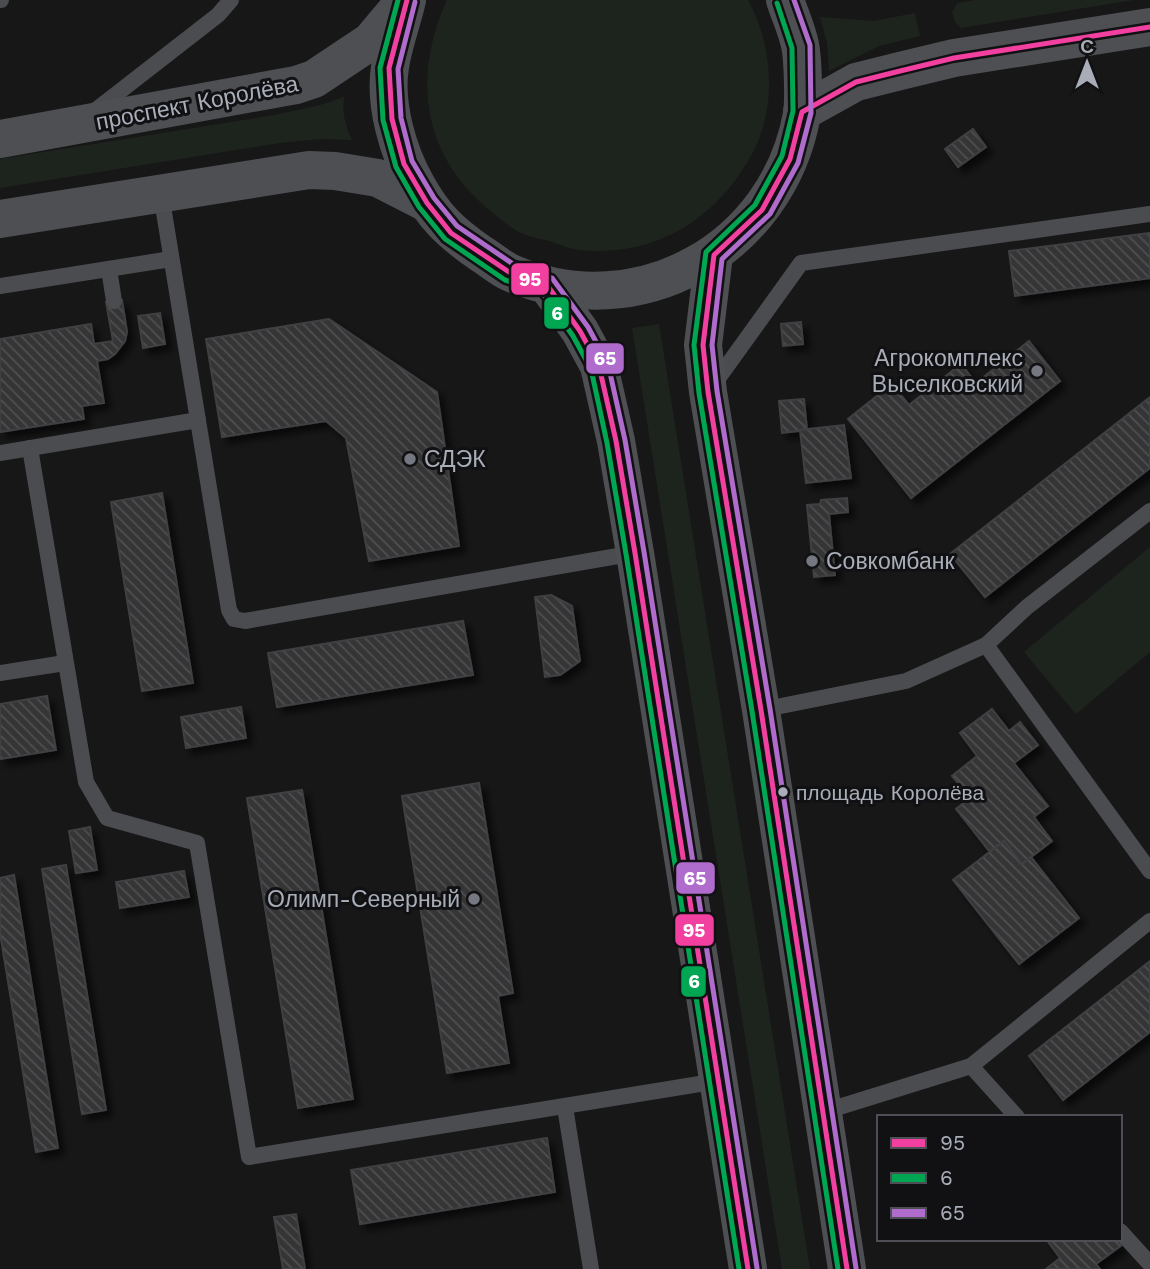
<svg xmlns="http://www.w3.org/2000/svg" width="1150" height="1269" viewBox="0 0 1150 1269" font-family="'Work Sans',sans-serif">
  <style>
    .grass { fill: #1d241e }
    .building { fill: url(#building-back-hatch); stroke: #3f4043; stroke-width: 2; filter: url(#shadow) }
    .lines { fill: none; stroke-linecap: round; stroke-linejoin: round }
    .service { stroke: #4b4c50; stroke-width: 16 }
    .primary { stroke: #4d4f52; stroke-width: 38 }
    .bus-1-casing { stroke: #111113; stroke-width: 10 }
    .bus-2-casing { stroke: #111113; stroke-width: 10 }
    .bus-3-casing { stroke: #111113; stroke-width: 10 }
    .bus-1 { stroke: #f240a1; stroke-width: 5 }
    .bus-2 { stroke: #00a651; stroke-width: 5 }
    .bus-3 { stroke: #b06ccc; stroke-width: 5 }
    .poi-dot { fill: #757880; stroke: #111113; stroke-width: 2.5 }
    .bus-dot { fill: #a8adb8; stroke: #111113; stroke-width: 2.5 }
    .labels { text-anchor: middle; dominant-baseline: central; stroke-width: 6; stroke-linejoin: round; paint-order: stroke }
    .bus-label { font-size: 21px; fill: #a8adb8; stroke: #111113; text-anchor: start }
    .street-label { font-size: 23px; fill: #a8adb8; stroke: #111113 }
    .poi-label { font-size: 23px; fill: #a8adb8; stroke: #111113; text-anchor: end }
    .line-badge { stroke: #111113; stroke-width: 2.5 }
    .badge-label { font-size: 19px; text-anchor: middle; font-weight: bold; fill: #fff }
  </style>
  <defs>
    <pattern id="building-back-hatch" width="6" height="6" patternUnits="userSpaceOnUse" patternTransform="scale(1.75)"><rect width="6" height="6" fill="#353536"/><path d="M-1 5l2 2M0 0l6 6M5-1l2 2" fill="none" stroke="#4f5051"/></pattern>
    <filter id="shadow"><feDropShadow dx="6" dy="6" stdDeviation="3.5" flood-color="#0009"/></filter>
  </defs>
  <rect width="100%" height="100%" fill="#171717"/>
  <g class="grass">
    <path d="M447,0H748C772,43 777,103 755,148C721,216 658,258 580,250C569,249 559,244 549,241C539,238 528,237 519,232C510,228 501,219 493,213C423,158 411,79 447,0Z"/>
    <path d="M975,0H1134L961,28L955,22L952,12L957,3Z"/>
    <path d="M915,13L920,36L879,46L829,71L827,43L820,17L874,21Z"/>
    <path d="M344,97C342,113 345,125 352,140L322,139L280,143L0,188V159L274,115L320,105Z"/>
    <path d="M659,324L810,1269H782L632,328Z"/>
    <path d="M1150,547V652L1076,714L1024,652Z"/>
  </g>
  <g class="building">
    <path d="M973,129L986,147L958,167L945,149Z"/>
    <path d="M1150,233V278L1015,296L1009,251Z"/>
    <path d="M122,300L127,332L125,341L115,354L108,359L97,361L104,403L82,406L84,419L0,432V339L91,324L94,344L113,341L106,302Z"/>
    <path d="M160,313L165,344L143,348L138,316Z"/>
    <path d="M329,319L437,392L459,546L369,561L346,438L326,421L222,437L206,339Z"/>
    <path d="M801,322L803,344L783,346L781,324Z"/>
    <path d="M1029,341L1060,381L911,498L848,419L892,384L909,405L961,364L976,383Z"/>
    <path d="M1150,397V468L985,597L950,554Z"/>
    <path d="M804,399L807,430L782,433L779,401Z"/>
    <path d="M844,425L851,478L806,483L800,430Z"/>
    <path d="M162,493L193,683L142,691L111,502Z"/>
    <path d="M847,498L848,512L829,514L835,575L814,577L807,505L820,504L821,500Z"/>
    <path d="M551,595L572,606L580,661L560,675L545,677L535,597Z"/>
    <path d="M463,621L473,675L277,707L268,653Z"/>
    <path d="M47,696L56,750L0,759V704Z"/>
    <path d="M241,707L246,738L186,748L181,717Z"/>
    <path d="M992,709L1009,731L1020,722L1038,745L1014,763L1048,806L1034,817L1052,841L1022,864L1004,841L990,852L956,809L970,798L952,776L977,756L960,733Z"/>
    <path d="M479,783L513,993L498,996L509,1063L447,1073L402,796Z"/>
    <path d="M302,790L353,1099L298,1108L247,798Z"/>
    <path d="M90,827L97,870L76,873L69,831Z"/>
    <path d="M1004,841L1022,864L1031,857L1079,918L1019,964L953,880Z"/>
    <path d="M66,865L106,1110L82,1114L42,869Z"/>
    <path d="M184,871L189,897L120,908L116,882Z"/>
    <path d="M14,875L58,1148L36,1152L0,933V878Z"/>
    <path d="M1150,961V1032L1063,1100L1029,1056Z"/>
    <path d="M547,1138L555,1192L360,1224L351,1170Z"/>
    <path d="M296,1214L305,1269H283L274,1217Z"/>
    <path d="M1046,1239H1118L1122,1245L1096,1264L1100,1269H1046L1060,1258Z"/>
  </g>
  <g class="lines">
    <g class="service">
      <path d="M0,0H1"/>
      <path d="M92,113L218,15L231,0"/>
      <path d="M161,194L229,610L234,619L245,621L635,553"/>
      <path d="M109,269L114,301"/>
      <path d="M0,286L171,259"/>
      <path d="M714,384L801,263L1150,214"/>
      <path d="M30,448L86,782L107,818L197,843L249,1157L718,1081"/>
      <path d="M0,453L198,420"/>
      <path d="M986,645L1150,871"/>
      <path d="M0,673L65,663"/>
      <path d="M761,710L906,681L986,645L1027,607L1150,511"/>
      <path d="M971,1066L1017,1117"/>
      <path d="M565,1107L591,1269"/>
      <path d="M823,1112L971,1066L1150,921"/>
      <path d="M1120,1231L1150,1264"/>
    </g>
    <g class="primary">
      <path d="M407,0C402,22 393,45 390,67C384,104 398,152 416,184C434,217 450,232 480,253C490,259 500,268 511,273C638,328 778,249 802,114C804,100 803,59 800,45C797,30 790,15 785,0"/>
      <path d="M802,112L856,82L900,71L954,58L1150,27"/>
      <path d="M0,139L296,85L314,79L371,41L402,4"/>
      <path d="M0,219L309,170L335,171L378,178L427,203"/>
      <path d="M714,255L703,345L708,392L761,710L847,1269"/>
      <path d="M547,285L580,331L599,366L616,441L635,553L748,1269"/>
    </g>
    <defs>
      <g id="bus-1">
        <path d="M407,0L389,68L392,119L404,164L427,203L451,233L509,272L547,285L580,331L599,366L616,441L635,553L748,1269"/>
        <path d="M847,1269L761,710L708,392L703,345L714,255L762,210L790,159L802,112L856,82L900,71L954,58L1150,27"/>
      </g>
      <g id="bus-2">
        <path d="M398,0L380,68L383,120L396,167L419,207L445,239L505,280L542,292L573,336L591,369L607,443L626,554L739,1269"/>
        <path d="M777,3L792,48L793,111L782,156L755,205L706,252L694,345L699,393L752,711L838,1269"/>
      </g>
      <g id="bus-3">
        <path d="M794,0L810,45L811,113L798,163L770,214L722,259L712,345L717,391L770,709L856,1268"/>
        <path d="M415,2L398,69L401,118L412,161L434,198L457,226L513,264L552,278L588,327L608,364L625,440L644,552L757,1268"/>
      </g>
    </defs>
    <use href="#bus-1" class="bus-1-casing"/>
    <use href="#bus-2" class="bus-2-casing"/>
    <use href="#bus-3" class="bus-3-casing"/>
    <use href="#bus-1" class="bus-1"/>
    <use href="#bus-2" class="bus-2"/>
    <use href="#bus-3" class="bus-3"/>
  </g>
  <g class="poi-dot">
    <circle cx="1037" cy="371" r="7"/>
    <circle cx="410" cy="459" r="7"/>
    <circle cx="812" cy="561" r="7"/>
    <circle cx="474" cy="899" r="7"/>
  </g>
  <circle class="bus-dot" cx="783" cy="792" r="6"/>
  <g class="labels">
    <g class="bus-label">
      <text x="796" y="792">площадь Королёва</text>
    </g>
    <g class="street-label">
      <text transform="translate(197 103) rotate(-11)">проспект Королёва</text>
    </g>
    <g class="poi-label">
      <text x="1023" y="358">Агрокомплекс<tspan x="1023" dy="26">Выселковский</tspan></text>
      <text x="424" y="459" text-anchor="start">СДЭК</text>
      <text x="826" y="561" text-anchor="start">Совкомбанк</text>
      <text x="460" y="899">Олимп-Северный</text>
    </g>
  </g>
  <g class="line-badge">
    <rect x="510" y="262" width="40" height="34" rx="7" fill="#f240a1"/>
    <rect x="543" y="296" width="27" height="34" rx="7" fill="#00a651"/>
    <rect x="585" y="342" width="40" height="33" rx="7" fill="#b06ccc"/>
    <rect x="675" y="861" width="41" height="34" rx="7" fill="#b06ccc"/>
    <rect x="674" y="913" width="41" height="34" rx="7" fill="#f240a1"/>
    <rect x="680" y="965" width="27" height="33" rx="7" fill="#00a651"/>
  </g>
  <g class="badge-label">
    <text x="530" y="286">95</text>
    <text x="557" y="320">6</text>
    <text x="605" y="365">65</text>
    <text x="695" y="885">65</text>
    <text x="694" y="937">95</text>
    <text x="694" y="988">6</text>
  </g>
  <rect x="877" y="1115" width="245" height="126" fill="#111113" stroke="#4d4f55" stroke-width="2"/>
  <rect x="891" y="1138" width="35" height="10" fill="#f240a1" stroke="#4d4f55" stroke-width="2"/>
  <text x="940" y="1150" font-size="21" fill="#a8adb8">95</text>
  <rect x="891" y="1173" width="35" height="10" fill="#00a651" stroke="#4d4f55" stroke-width="2"/>
  <text x="940" y="1185" font-size="21" fill="#a8adb8">6</text>
  <rect x="891" y="1208" width="35" height="10" fill="#b06ccc" stroke="#4d4f55" stroke-width="2"/>
  <text x="940" y="1220" font-size="21" fill="#a8adb8">65</text>
  <g transform="translate(1087 63)" stroke="#111113" stroke-width="5" paint-order="stroke">
  <path d="M0-5L12 26L0 18L-12 26Z" fill="#a8adb8"/>
  <text y="-10" font-size="19" font-weight="bold" text-anchor="middle" fill="#a8adb8">С</text>
  </g>
</svg>
